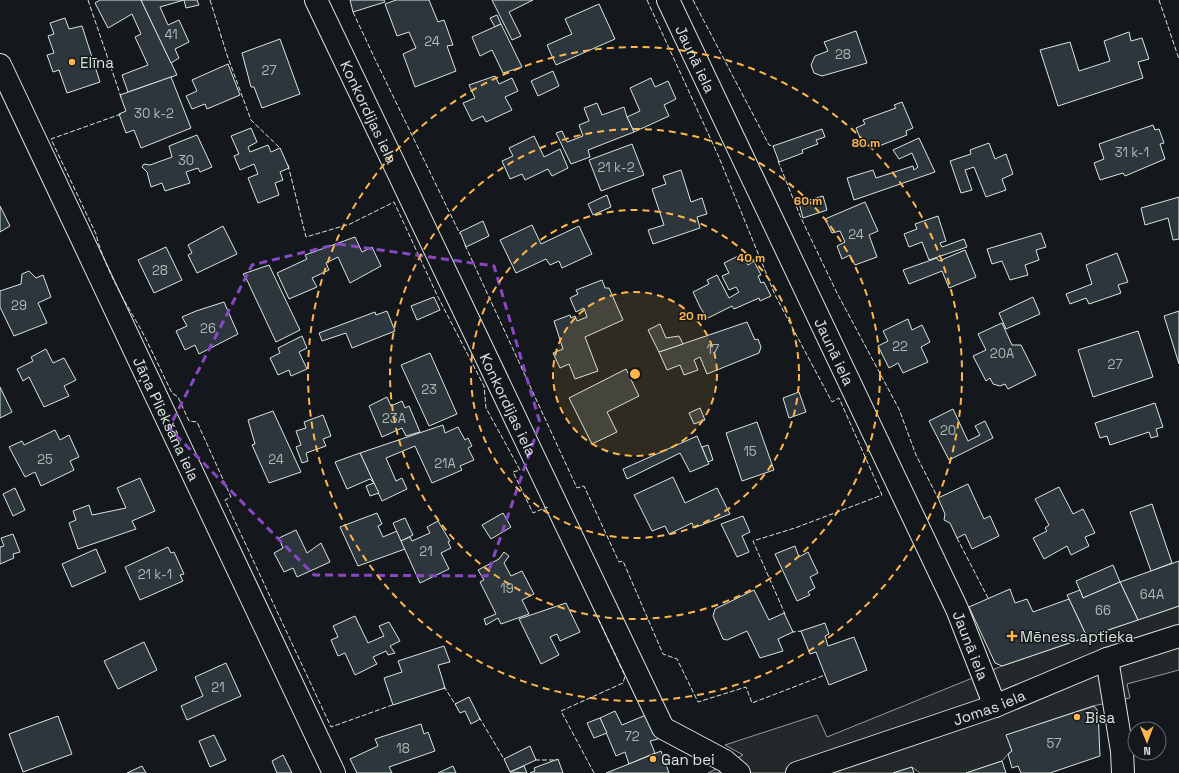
<svg xmlns="http://www.w3.org/2000/svg" width="1179" height="773" viewBox="0 0 1179 773" font-family="'Space Grotesk',sans-serif">
  <style>
    .parking { fill: #24282b; stroke: #939e99 }
    .building { fill: #2c363c; stroke: #d8e6dc }
    .lines { fill: none; stroke-linecap: round; stroke-linejoin: round }
    .street-casing { stroke: #d8e6dc; stroke-width: 24 }
    .street { stroke: #14181c; stroke-width: 22 }
    .fence { stroke: #d8e6dc; stroke-width: 1; stroke-dasharray: 5 2; stroke-linecap: butt }
    .marked { fill: none; stroke: #8948c3; stroke-width: 3; stroke-dasharray: 8 5; stroke-linejoin: round }
    .ring { fill: none; stroke: #ffb74d; stroke-width: 2; stroke-dasharray: 7 5 }
    .poi-dot { fill: #ffb74d; stroke: #14181c; stroke-width: 1.5 }
    .labels { text-anchor: middle; dominant-baseline: central; stroke-width: 3; stroke-linejoin: round; paint-order: stroke }
    .number-label { font-size: 13px; fill: #adbab4 }
    .street-label { font-size: 15px; fill: #d8e6dc; stroke: #14181c }
    .poi-label { font-size: 15px; fill: #d8e6dc; stroke: #14181c; text-anchor: start }
    .centre { fill: #ffb74d; stroke: #14181c; stroke-width: 2 }
    .ring-label { font-size: 12px; text-anchor: middle; font-weight: bold; fill: #ffb74d; stroke: #14181c; stroke-width: 3; stroke-linejoin: round; paint-order: stroke }
  </style>
  <rect width="100%" height="100%" fill="#14181c"/>
  <path class="parking" d="M1179,606V670L1127,684L1130,698L1093,706L1007,735L1012,751L1008,754L1002,761L966,773H920L912,767L893,773H708L743,755L725,745L817,715L827,737L1002,666Z"/>
  <g class="building">
    <path d="M100,0H141L177,75L128,92L122,75L148,65L135,37L141,34L132,14L108,28L95,3Z"/>
    <path d="M141,0H197L199,5L186,8L184,0L160,7L168,25L179,20L189,42L175,49L179,58L171,63Z"/>
    <path d="M350,0H384L385,2L353,12Z"/>
    <path d="M396,0H429L438,22L444,20L453,45L447,46L456,71L415,87L403,54L416,48L409,32L397,36L385,4Z"/>
    <path d="M492,0H533L509,12L521,36L512,40Z"/>
    <path d="M599,4L615,39L556,65L547,45L572,34L565,19Z"/>
    <path d="M497,15L501,24L495,27L490,18Z"/>
    <path d="M65,18L69,29L82,26L100,82L67,93L59,70L53,72L47,55L54,53L48,36L54,34L50,23Z"/>
    <path d="M501,24L522,67L503,73L492,50L480,56L472,37Z"/>
    <path d="M856,31L867,63L822,76L814,73L811,65L815,56L828,51L824,42Z"/>
    <path d="M1129,32L1131,41L1142,38L1149,59L1138,62L1143,78L1058,106L1040,50L1070,42L1079,71L1110,61L1104,41Z"/>
    <path d="M280,39L300,94L262,108L254,87H251L242,53Z"/>
    <path d="M228,64L240,95L207,109L205,104L192,109L186,96L197,91L192,80Z"/>
    <path d="M553,71L559,86L538,96L531,81Z"/>
    <path d="M495,76L499,84L512,78L518,91L505,97L512,110L486,122L483,116L472,121L463,103L475,98L469,85Z"/>
    <path d="M171,77L191,128L141,148L134,130L126,133L119,114L126,111L120,95Z"/>
    <path d="M651,78L655,87L668,81L676,99L664,105L669,116L634,132L627,117L640,111L630,88Z"/>
    <path d="M902,102L913,128L906,131L907,135L874,148L872,144L864,147L856,128L865,124L863,120L896,108L894,105Z"/>
    <path d="M597,103L602,115L624,107L627,117L634,132L588,150L590,157L571,164L556,133L562,131L567,142L583,136L579,125L589,121L584,108Z"/>
    <path d="M1153,125L1155,130L1159,129L1164,143L1160,144L1165,159L1125,176L1123,173L1100,180L1094,163L1104,159L1099,144Z"/>
    <path d="M251,128L257,142L248,147L250,152L268,145L271,152L280,148L289,168L280,172L283,180L275,183L279,195L258,203L248,178L258,174L254,164L240,170L234,156L239,154L231,136Z"/>
    <path d="M822,129L825,137L816,140L818,144L802,150L803,153L779,162L773,146Z"/>
    <path d="M197,135L212,167L200,172L198,168L186,172L190,183L165,191L162,183L151,187L147,172L142,167L144,164L150,165L172,157L169,146Z"/>
    <path d="M534,136L544,157L560,149L568,168L552,176L548,169L525,180L522,174L510,179L502,161L513,156L509,148Z"/>
    <path d="M919,138L935,172L854,200L847,178L873,170L876,178L913,166L914,170L918,167L912,153L899,159L893,150Z"/>
    <path d="M989,143L995,159L1006,154L1013,174L1002,179L1006,190L986,197L974,167L965,170L972,190L961,193L950,161L971,154L970,150Z"/>
    <path d="M632,144L644,175L601,191L589,160Z"/>
    <path d="M681,170L691,202L702,198L707,214L697,217L700,228L653,244L648,230L664,225L652,189L666,184L663,176Z"/>
    <path d="M607,195L611,207L593,215L588,204Z"/>
    <path d="M823,196L827,210L803,218L799,203Z"/>
    <path d="M1179,197V239L1173,240L1168,218L1145,225L1141,208Z"/>
    <path d="M865,202L878,231L869,235L877,257L855,265L850,255L842,259L837,246L845,242L840,231L832,233L825,219Z"/>
    <path d="M0,206L10,226L0,232Z"/>
    <path d="M938,216L946,241L940,243L942,247L964,239L967,247L929,260L922,242L909,247L904,234L917,229L915,224Z"/>
    <path d="M483,221L489,236L466,247L460,232Z"/>
    <path d="M532,225L541,244L579,226L592,254L562,268L559,261L550,265L546,259L516,273L500,240Z"/>
    <path d="M223,226L237,254L197,273L188,255L192,253L188,245Z"/>
    <path d="M1041,233L1046,247L1036,250L1039,260L1025,265L1028,275L1010,280L1002,261L992,264L987,249Z"/>
    <path d="M355,237L362,252L372,247L381,266L350,283L338,257L326,263L329,270L312,278L317,287L289,299L277,273L307,259L305,255Z"/>
    <path d="M166,247L182,280L154,293L138,260Z"/>
    <path d="M965,250L976,277L949,288L942,271L909,284L903,270L937,258L939,261Z"/>
    <path d="M1117,253L1128,282L1118,285L1121,293L1089,304L1086,298L1070,304L1066,294L1092,284L1086,265Z"/>
    <path d="M742,254L748,265L754,261L761,275L758,276L761,283L764,282L771,296L760,301L759,298L734,309L732,306L708,318L701,309L693,292L709,284L707,280L717,275L729,298L739,292L736,287L729,290L722,276L729,273L724,263Z"/>
    <path d="M269,265L300,330L276,342L246,278L243,274Z"/>
    <path d="M29,271L36,278L43,275L51,297L38,303L47,323L14,336L0,307V291L21,284L22,274Z"/>
    <path d="M602,280L605,288H609L623,320L585,337L598,371L575,379L569,364L560,368L553,353L563,349L554,321L570,315L571,318L575,316L577,321L587,317L584,308L576,312L570,298L578,294L576,290Z"/>
    <path d="M434,297L440,310L417,320L411,306Z"/>
    <path d="M1033,297L1040,314L1006,329L999,313Z"/>
    <path d="M224,302L238,334L199,354L195,345L185,350L176,331L187,326L182,317L196,311Z"/>
    <path d="M387,311L395,331L352,348L346,333L322,341L319,333L375,312L376,315Z"/>
    <path d="M1179,311V364L1164,316Z"/>
    <path d="M908,319L912,330L922,325L930,342L921,347L928,362L903,373L898,363L889,368L878,346L888,341L883,331Z"/>
    <path d="M747,322L755,340L758,339L761,347L759,353L707,374L700,357L694,360L698,370L684,375L680,365L667,370L659,352Z"/>
    <path d="M1002,323L1012,345H1021L1036,375L1008,389L1005,384L1000,386L993,384L990,378L986,381L973,356L986,350L978,334Z"/>
    <path d="M660,324L666,338L679,336L683,344L659,352L648,330Z"/>
    <path d="M1138,331L1153,377L1093,397L1078,350Z"/>
    <path d="M302,336L307,348L299,352L307,369L291,376L289,370L278,375L270,358L280,353L278,348Z"/>
    <path d="M46,349L53,363L64,358L76,380L64,386L69,396L44,407L29,377L23,381L17,369L33,361L31,357Z"/>
    <path d="M430,353L457,414L429,426L401,365Z"/>
    <path d="M626,369L639,396L607,412L617,432L592,444L569,398Z"/>
    <path d="M0,387L12,412L0,418Z"/>
    <path d="M799,392L806,412L789,418L783,398Z"/>
    <path d="M387,397L391,406L402,401L405,408L409,406L420,432L406,436L402,428L382,437L369,406Z"/>
    <path d="M1155,403L1163,427L1156,429L1158,436L1151,438L1149,432L1110,445L1107,436L1100,438L1095,423Z"/>
    <path d="M700,408L705,420L694,424L689,413Z"/>
    <path d="M953,409L968,441L980,435L975,426L985,421L993,438L949,460L929,421Z"/>
    <path d="M273,411L301,472L269,483L252,445L255,444L248,420Z"/>
    <path d="M323,415L331,436L323,439L326,446L306,453L308,461L302,463L296,447L301,445L296,431L306,428L304,422Z"/>
    <path d="M757,422L774,470L742,481L726,433Z"/>
    <path d="M443,425L445,433L458,427L465,440L468,438L472,446L468,448L474,460L460,466L462,470L432,483L415,446L386,458L396,481L402,478L407,489L382,501L360,453Z"/>
    <path d="M55,430L60,440L69,435L79,457L70,461L74,470L41,486L35,472L25,477L9,447L22,441L24,445Z"/>
    <path d="M697,436L709,464L690,472L680,453L627,479L623,469Z"/>
    <path d="M708,445L713,460L708,462L702,447Z"/>
    <path d="M360,453L374,483L370,479L347,489L335,462Z"/>
    <path d="M673,477L685,503L717,488L730,514L694,528L692,523L669,534L665,526L652,531L634,495Z"/>
    <path d="M140,478L155,511L132,521L136,529L78,549L69,523L76,520L73,511L89,505L92,515L126,508L117,488Z"/>
    <path d="M374,483L379,493L370,496L366,486Z"/>
    <path d="M968,484L984,519L990,516L999,536L972,549L965,534L957,538L950,523L944,520L945,514L938,498Z"/>
    <path d="M1059,487L1073,514L1083,509L1095,533L1085,537L1089,546L1071,555L1067,546L1044,559L1033,538L1047,531L1045,528L1049,525L1035,499Z"/>
    <path d="M15,488L25,510L13,516L3,494Z"/>
    <path d="M1152,504L1172,563L1151,571L1130,512Z"/>
    <path d="M377,513L382,524L378,526L383,537L397,531L405,549L358,566L340,527Z"/>
    <path d="M503,513L511,527L491,539L482,525Z"/>
    <path d="M743,516L750,532L742,536L749,552L737,557L721,524Z"/>
    <path d="M405,518L413,535L401,541L393,523Z"/>
    <path d="M438,521L450,541L448,542L451,548L441,553L449,569L420,583L401,541L410,537L412,541L430,533L427,527Z"/>
    <path d="M296,530L307,553L321,543L330,562L297,577L293,568L284,572L274,553L283,548L279,538Z"/>
    <path d="M13,534L20,552L13,554L14,558L0,564V547L4,546L1,538Z"/>
    <path d="M795,546L799,557L808,552L818,573L810,577L815,588L808,592L810,595L797,601L775,554Z"/>
    <path d="M168,547L171,553L174,552L184,574L180,575L183,581L140,600L125,567Z"/>
    <path d="M96,549L106,572L72,587L62,564Z"/>
    <path d="M504,552L509,556L504,563L511,576L522,571L534,594L522,600L529,614L501,624L498,618L486,625L484,619L496,614L480,582L484,580L478,570L499,559Z"/>
    <path d="M1179,561V606L1138,620L1120,582Z"/>
    <path d="M1113,565L1120,582L1083,598L1076,581Z"/>
    <path d="M1120,582L1138,620L1087,637L1067,595L1080,590L1083,598Z"/>
    <path d="M1010,589L1015,603L1027,599L1033,612L1069,599L1087,637L1002,666L995,663L969,607Z"/>
    <path d="M754,590L769,620L784,613L793,632L778,639L783,651L760,658L747,631L727,640L723,639L713,616L715,609Z"/>
    <path d="M566,603L580,632L560,641L557,634L550,637L559,655L541,664L519,619Z"/>
    <path d="M355,616L368,643L384,636L379,626L389,622L400,641L390,646L395,653L388,655L386,651L373,657L377,664L355,675L345,653L338,656L331,640L338,637L333,626Z"/>
    <path d="M825,623L829,634L825,636L828,646L854,637L867,670L829,685L816,652L810,654L801,631Z"/>
    <path d="M144,642L157,670L118,689L104,661Z"/>
    <path d="M444,646L450,662L438,665L445,688L393,705L384,678L402,672L398,661Z"/>
    <path d="M226,663L241,696L187,720L181,706L203,696L195,677Z"/>
    <path d="M469,697L480,719L471,724L465,711L460,713L455,704Z"/>
    <path d="M1094,706L1098,711L1100,756L1050,773H1021L1018,766L1012,768L1008,754L1012,751L1006,735Z"/>
    <path d="M615,711L622,725L646,715L658,739L650,741L655,753L629,764L625,752L616,756L600,718Z"/>
    <path d="M58,716L72,754L23,772L9,734Z"/>
    <path d="M600,718L607,733L594,738L587,723Z"/>
    <path d="M421,724L424,734L428,732L435,751L389,767L392,773H357L350,759L378,746L375,739Z"/>
    <path d="M214,735L226,760L210,767L199,741Z"/>
    <path d="M530,746L536,760L510,772L504,759Z"/>
    <path d="M661,751L669,773H606L629,764Z"/>
    <path d="M283,755L292,773H277L272,761Z"/>
    <path d="M558,759L563,773H530L535,771L534,768Z"/>
    <path d="M1002,761L1006,773H966Z"/>
    <path d="M142,766L146,773H127Z"/>
    <path d="M453,766L456,773H438Z"/>
    <path d="M524,766L527,773L510,772Z"/>
    <path d="M912,767L914,773H893Z"/>
  </g>
  <g class="lines">
    <defs>
      <g id="street">
        <path id="s1" d="M316,0L663,728L725,761L739,773"/>
        <path id="s2" d="M668,0L957,609L995,706"/>
        <path id="s3" d="M0,65L334,773"/>
        <path d="M1107,659L1122,751L1123,773"/>
        <path id="s4" d="M797,773L995,706L1107,659L1179,636"/>
      </g>
    </defs>
    <use href="#street" class="street-casing"/>
    <use href="#street" class="street"/>
    <g class="fence">
      <path d="M88,0L121,97"/>
      <path d="M210,0L227,55L251,120L281,149"/>
      <path d="M647,0L718,155L775,295L832,402L839,398L882,495L795,528L753,541L785,614"/>
      <path d="M693,0L769,145L773,146L774,147"/>
      <path d="M1159,0L1179,59"/>
      <path d="M353,12L374,57L460,234"/>
      <path d="M121,114L51,139L96,234C103,264 123,299 139,326C151,348 161,371 172,393L178,397L189,421L197,422L231,497L225,500L331,727L395,704"/>
      <path d="M778,161L801,218L837,293L899,409L916,455L938,498"/>
      <path d="M288,165L306,237L350,224L394,202L437,295L484,386L486,408L520,470L513,472L533,513L547,507V508"/>
      <path d="M465,245L577,488L584,486L619,562L623,561L663,654L677,659L698,702L746,687L752,703L825,675"/>
      <path d="M957,538L988,598"/>
      <path d="M792,630L793,632L801,631"/>
      <path d="M443,688H445L455,704L457,703"/>
      <path d="M479,717L504,759H505"/>
      <path d="M536,759V760H557"/>
      <path d="M594,773L561,711L623,683L625,676L594,610"/>
    </g>
  </g>
  <path class="marked" d="M338,244L494,266L540,423L487,576L314,575L169,428L252,265Z"/>
  <circle cx="635" cy="374" r="82" fill="#ffb74d" fill-opacity=".12"/>
  <g class="ring">
    <circle cx="635" cy="374" r="82"/>
    <circle cx="635" cy="374" r="164"/>
    <circle cx="635" cy="374" r="245"/>
    <circle cx="635" cy="374" r="327"/>
  </g>
  <g class="poi-dot">
    <circle cx="72" cy="62" r="4"/>
    <path d="M1010 630h4v4h4v4h-4v4h-4v-4h-4v-4h4z"/>
    <circle cx="1077" cy="717" r="4"/>
    <circle cx="653" cy="759" r="4"/>
  </g>
  <g class="labels">
    <g class="number-label">
      <text x="171" y="34">41</text>
      <text x="432" y="41">24</text>
      <text x="843" y="54">28</text>
      <text x="269" y="70">27</text>
      <text x="154" y="113">30 k-2</text>
      <text x="1132" y="152">31 k-1</text>
      <text x="186" y="160">30</text>
      <text x="616" y="167">21 k-2</text>
      <text x="856" y="234">24</text>
      <text x="160" y="270">28</text>
      <text x="19" y="305">29</text>
      <text x="208" y="328">26</text>
      <text x="900" y="346">22</text>
      <text x="713" y="349">17</text>
      <text x="1002" y="353">20A</text>
      <text x="1115" y="364">27</text>
      <text x="429" y="389">23</text>
      <text x="394" y="418">23A</text>
      <text x="948" y="430">20</text>
      <text x="750" y="451">15</text>
      <text x="45" y="459">25</text>
      <text x="276" y="459">24</text>
      <text x="445" y="463">21A</text>
      <text x="426" y="551">21</text>
      <text x="155" y="574">21 k-1</text>
      <text x="507" y="588">19</text>
      <text x="1152" y="594">64A</text>
      <text x="1103" y="610">66</text>
      <text x="218" y="687">21</text>
      <text x="632" y="736">72</text>
      <text x="1054" y="743">57</text>
      <text x="403" y="748">18</text>
    </g>
    <g class="street-label">
      <text stroke="none"><textPath href="#s2" startOffset="65">Jaunā iela</textPath></text>
      <text stroke="none"><textPath href="#s1" startOffset="124">Konkordijas iela</textPath></text>
      <text stroke="none"><textPath href="#s2" startOffset="389">Jaunā iela</textPath></text>
      <text stroke="none"><textPath href="#s1" startOffset="448">Konkordijas iela</textPath></text>
      <text stroke="none"><textPath href="#s3" startOffset="391">Jāņa Pliekšāna iela</textPath></text>
      <text stroke="none"><textPath href="#s2" startOffset="713">Jaunā iela</textPath></text>
      <text stroke="none"><textPath href="#s4" startOffset="203">Jomas iela</textPath></text>
    </g>
    <g class="poi-label">
      <text x="80" y="62">Elīna</text>
      <text x="1020" y="636">Mēness aptieka</text>
      <text x="1085" y="717">Bisa</text>
      <text x="661" y="759">Gan bei</text>
    </g>
  </g>
  <circle cx="635" cy="374" r="6" class="centre"/>
  <g class="ring-label">
    <text x="866" y="147">80 m</text>
    <text x="808" y="205">60 m</text>
    <text x="751" y="262">40 m</text>
    <text x="693" y="320">20 m</text>
  </g>
  <g transform="translate(1147 741) rotate(179)"><circle r="19" fill="#14181c" stroke="#626a69"/>
  <path d="M0-3L7 15L0 10L-7 15Z" fill="#ffb74d"/>
  <text y="-6" font-size="11" font-weight="bold" text-anchor="middle" fill="#d8e6dc">N</text>
  </g>
</svg>
